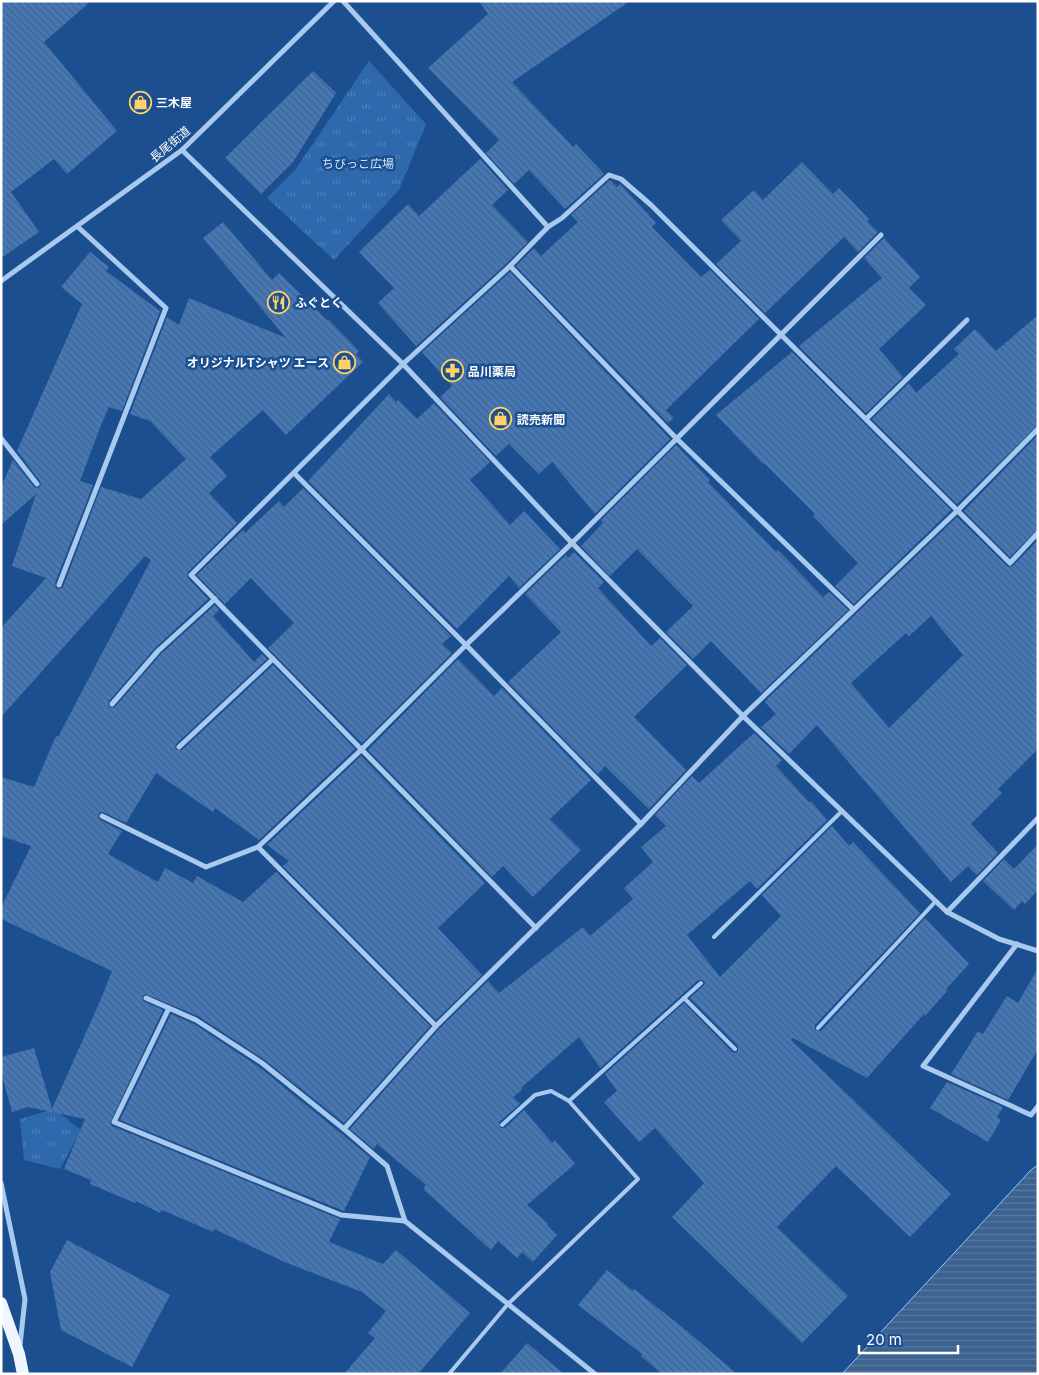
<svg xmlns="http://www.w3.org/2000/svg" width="1039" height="1375" viewBox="0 0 1039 1375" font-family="Inter,'Noto Sans JP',sans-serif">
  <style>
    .park { fill: url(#park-tufts) }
    .water { fill: url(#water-rules); stroke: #9cc4f0 }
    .building { fill: url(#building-back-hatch); fill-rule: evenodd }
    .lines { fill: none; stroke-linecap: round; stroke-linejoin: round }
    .service { stroke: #a9c9ee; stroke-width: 4 }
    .minor { stroke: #a9c9ee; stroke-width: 5 }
    .primary { stroke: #f0f6ff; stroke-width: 12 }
    .labels { text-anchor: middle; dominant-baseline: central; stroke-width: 5; stroke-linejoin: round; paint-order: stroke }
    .poi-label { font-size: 12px; font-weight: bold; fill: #fff; stroke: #1b4f8f; text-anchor: start }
    .street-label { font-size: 12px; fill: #fff; stroke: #1b4f8f }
    .park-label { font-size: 12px; fill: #cfe3fa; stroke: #1b4f8f }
  </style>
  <defs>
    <pattern id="park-tufts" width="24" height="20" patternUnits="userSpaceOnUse" patternTransform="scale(1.25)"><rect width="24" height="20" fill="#2e69ad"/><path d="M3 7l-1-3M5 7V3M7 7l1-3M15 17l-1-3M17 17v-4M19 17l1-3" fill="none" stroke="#4d80b9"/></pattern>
    <pattern id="water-rules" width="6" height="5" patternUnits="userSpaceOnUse" patternTransform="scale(1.25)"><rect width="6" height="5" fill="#3c6290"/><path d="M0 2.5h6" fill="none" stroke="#597aa1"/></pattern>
    <pattern id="building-back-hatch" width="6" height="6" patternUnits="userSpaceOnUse" patternTransform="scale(1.25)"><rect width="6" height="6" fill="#4478b7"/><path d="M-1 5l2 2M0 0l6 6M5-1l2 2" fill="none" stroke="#486282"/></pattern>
  </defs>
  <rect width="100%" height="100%" fill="#1b4f8f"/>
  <g class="park">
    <path d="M369,61L426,124L399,190L334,260L267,198L295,170Z"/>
    <path d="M54,1109L81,1130L60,1169L24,1160L20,1119Z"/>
  </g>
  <path class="water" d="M1038,1165V1374H842L1031,1170Z"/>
  <g class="building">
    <path d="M1,1H91L44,42L117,131L67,174L54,159L11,192L39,232L1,258Z"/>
    <path d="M479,1H630L512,82L573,147L576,144L604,174L565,209L529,170L514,184L486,153L499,140L428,68L488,14Z"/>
    <path d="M313,71L336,93L293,162L261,194L225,158Z"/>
    <path d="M480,159L508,190L492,205L528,242L507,263L416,346L378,303L394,288L359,252L408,204L419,216Z"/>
    <path d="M802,162L833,194L839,188L869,219L867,221L878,232L858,252L844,237L765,313L716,264L741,241L721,220L754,190L763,200Z"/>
    <path d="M610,180L617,187L620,184L623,187L656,223L652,227L701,277L710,270L759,319L666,410L674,418L668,423L516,266L534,248L541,256L578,222L571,215Z"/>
    <path d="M223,222L272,280L279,273L327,320L328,319L359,351L356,354L363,362L286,435L263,410L210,457L227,476L209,493L237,523L187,573L188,578L208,599L155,648L109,701L108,705L111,708L115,707L161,654L215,605L219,610L213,616L254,662L262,654L267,659L176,744L175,748L176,750H182L273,665L355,749L259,840L215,808L213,812L156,773L126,823L103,812L99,813L98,817L100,820L122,831L108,854L158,882L165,868L193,883L197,876L243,902L276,872L430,1026L344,1123L265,1060L198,1016L145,994L142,997L143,1001L163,1010L110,1123L112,1126L340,1219L329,1242L383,1264L396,1250L470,1313L418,1374H344L375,1338L368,1333L386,1311L362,1292L287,1263L214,1229L213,1232L162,1210L160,1213L136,1201L135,1203L90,1184L91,1180L64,1169L85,1119L28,1107L12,1112L1,1072V1057L34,1048L52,1109L101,999L112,971L1,919V908L31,846L1,836V777L34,787L56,736L58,737L151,560L145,556L1,717V628L46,578L12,566L36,494L1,525V487L13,460L34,487L38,488L41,485L40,481L17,451L82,304L61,287L90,252L109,267L106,271L160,311L122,411L109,407L101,425L80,481L93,485L55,583L56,588L60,589L63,587L101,487L141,499L186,459L150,421L130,414L167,317L179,325L189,298L286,338L203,238Z"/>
    <path d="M884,238L920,277L909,288L926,305L879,349L903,377L866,413L799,346L882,278L864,258Z"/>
    <path d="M510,272L670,439L595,514L552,462L539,474L509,444L496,456L440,397L452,386L422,352Z"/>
    <path d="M1038,315V425L957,504L872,419L909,383L916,393L959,354L954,349L975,329L996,351Z"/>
    <path d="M792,352L951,510L854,604L835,586L858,563L813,516L815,514L764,463L763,464L716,415Z"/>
    <path d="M389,394L396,402L398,400L417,419L434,403L490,462L470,480L510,525L524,511L560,549L519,588L509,576L457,629L308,481Z"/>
    <path d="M1038,435V529L1010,557L964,511Z"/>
    <path d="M676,445L710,480L708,482L776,552L778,550L823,597L829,592L848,610L761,693L711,641L693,659L666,632L693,606L637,549L610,576L581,546L603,523L601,520Z"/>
    <path d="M303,488L451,636L442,644L452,653L362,743L268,648L294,623L251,578L225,604L197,575L243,530L245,533L279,501L284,507Z"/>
    <path d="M957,517L1008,567L1013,566L1038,540V749L998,789L1002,793L971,824L998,853L977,875L968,866L951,882L817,725L789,754L761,727L776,714L765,702L767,699ZM931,616L963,655L889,728L851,683L906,633L909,636Z"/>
    <path d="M574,552L604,582L598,588L651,646L660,638L687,665L634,717L686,770L649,809L605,766L598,774L508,682L561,632L525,594L566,555L568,558Z"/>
    <path d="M458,659L494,696L502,688L591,780L550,819L581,850L533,897L503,866L492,877L368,750Z"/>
    <path d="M754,733L782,760L776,766L809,802L811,801L827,820L757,889L750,881L687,935L720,977L781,916L762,895L832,826L849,846L853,842L920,913L815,1025V1030L821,1031L925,918L969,964L946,989L948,990L925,1016L924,1014L867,1078L793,1038L791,1040L951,1194L910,1237L836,1166L777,1227L848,1296L802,1343L672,1217L704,1183L655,1128L639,1142L604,1102L617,1091L605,1074L684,1003L732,1052L735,1053L738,1051V1046L690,998L704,985L705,983L703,980H698L600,1068L579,1037L521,1088L522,1090L513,1097L520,1104L499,1122L500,1128H505L524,1110L552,1143L555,1140L575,1164L527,1205L548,1224L547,1225L557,1235L533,1262L522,1252L517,1258L498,1241L491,1250L423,1189L426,1185L377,1144L374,1149L350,1129L439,1029L488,981L499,993L583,927L590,936L633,899L624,888L653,862L641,847L666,826L655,815L692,776L699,783Z"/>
    <path d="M361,756L485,883L438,928L482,975L436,1020L283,866L289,861L267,845Z"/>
    <path d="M1038,844V890L1025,904L1022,901L1014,910L983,881L1004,859L1014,869Z"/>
    <path d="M1038,968V1049L1008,1100L951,1074L978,1031L983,1034L1007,996L1018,1003Z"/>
    <path d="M171,1014L194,1024L259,1067L370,1157L344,1211L120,1120Z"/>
    <path d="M947,1082L1003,1107L997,1117L1001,1120L988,1142L930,1108Z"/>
    <path d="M67,1240L170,1295L132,1367L61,1330L50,1272Z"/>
    <path d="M607,1270L633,1291L634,1289L687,1331L737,1374H662L641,1356L642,1354L578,1305Z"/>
    <path d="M527,1343L564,1374H500Z"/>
  </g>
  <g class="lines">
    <g class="service">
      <path d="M714,937L842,811"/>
      <path d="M684,998L735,1049"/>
      <path d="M818,1028L936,901"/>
      <path d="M502,1125L535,1095L551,1091L569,1101"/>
      <path d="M449,1374L508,1304L638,1179L569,1101L701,983"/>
    </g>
    <g class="minor">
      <path d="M343,1L548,227L510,266L403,364L191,575L536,928"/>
      <path d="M182,150L403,364L572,543L743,716L947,912L999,939L1038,951"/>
      <path d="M548,227L562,218L609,175L621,179L651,205L1010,563L1038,533"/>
      <path d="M510,266L676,438L853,609"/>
      <path d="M1,281L182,150L334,1"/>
      <path d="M866,419L967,320"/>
      <path d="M1,438L37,484"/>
      <path d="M294,473L466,645L641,824"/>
      <path d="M59,585L166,308L78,227"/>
      <path d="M112,704L158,651L215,599"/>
      <path d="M179,747L273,659"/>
      <path d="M102,816L206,867L258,847"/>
      <path d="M947,912L1038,818"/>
      <path d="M1017,944L923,1066L1031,1115L1038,1106"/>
      <path d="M146,998L196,1020L262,1063L344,1129"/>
      <path d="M169,1008L114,1122L341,1215L405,1221"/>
      <path d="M436,1026L258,847L361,750L466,645L572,543L881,235"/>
      <path d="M1,1183L25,1299L20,1345"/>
      <path d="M595,1374L405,1221L387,1166L344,1129L436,1026L641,824L743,716L958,510L1038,429"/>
    </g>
    <path class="primary" d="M1,1303L19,1354L23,1374"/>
  </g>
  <defs>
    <symbol id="shop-ring" viewBox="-11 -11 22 22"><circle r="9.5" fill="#1b4f8f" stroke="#ffd166" stroke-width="1.5"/><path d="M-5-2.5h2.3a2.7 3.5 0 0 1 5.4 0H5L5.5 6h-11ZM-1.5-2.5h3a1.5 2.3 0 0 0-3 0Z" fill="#ffd166"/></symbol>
    <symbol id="restaurant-ring" viewBox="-11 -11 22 22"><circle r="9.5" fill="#1b4f8f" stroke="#ffd166" stroke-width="1.5"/><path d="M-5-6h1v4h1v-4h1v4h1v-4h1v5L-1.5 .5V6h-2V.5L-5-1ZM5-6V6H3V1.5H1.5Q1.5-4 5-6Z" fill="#ffd166"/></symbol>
    <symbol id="pharmacy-ring" viewBox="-11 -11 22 22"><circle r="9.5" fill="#1b4f8f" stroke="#ffd166" stroke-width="1.5"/><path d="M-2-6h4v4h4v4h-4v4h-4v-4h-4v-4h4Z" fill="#ffd166"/></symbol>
  </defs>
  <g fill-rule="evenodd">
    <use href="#shop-ring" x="128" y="90" width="25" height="25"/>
    <use href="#restaurant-ring" x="266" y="290" width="25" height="25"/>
    <use href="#shop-ring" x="332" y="350" width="25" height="25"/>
    <use href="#pharmacy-ring" x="440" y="358" width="25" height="25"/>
    <use href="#shop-ring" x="488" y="406" width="25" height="25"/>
  </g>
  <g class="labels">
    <g class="poi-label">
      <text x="156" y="102">三木屋</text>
      <text x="295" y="302">ふぐとく</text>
      <text x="329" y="362" text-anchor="end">オリジナルTシャツ エース</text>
      <text x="468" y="371">品川薬局</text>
      <text x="517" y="419">読売新聞</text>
    </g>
    <g class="street-label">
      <text transform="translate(170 144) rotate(-40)">長尾街道</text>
    </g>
    <g class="park-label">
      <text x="358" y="163">ちびっこ広場</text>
    </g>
  </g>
  <rect width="1039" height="1375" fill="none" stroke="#ffffff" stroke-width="5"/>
  <path d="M859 1345v8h99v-8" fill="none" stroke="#ffffff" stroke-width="2.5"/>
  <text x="866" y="1345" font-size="15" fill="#ffffff" stroke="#1b4f8f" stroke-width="4" paint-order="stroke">20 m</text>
</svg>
